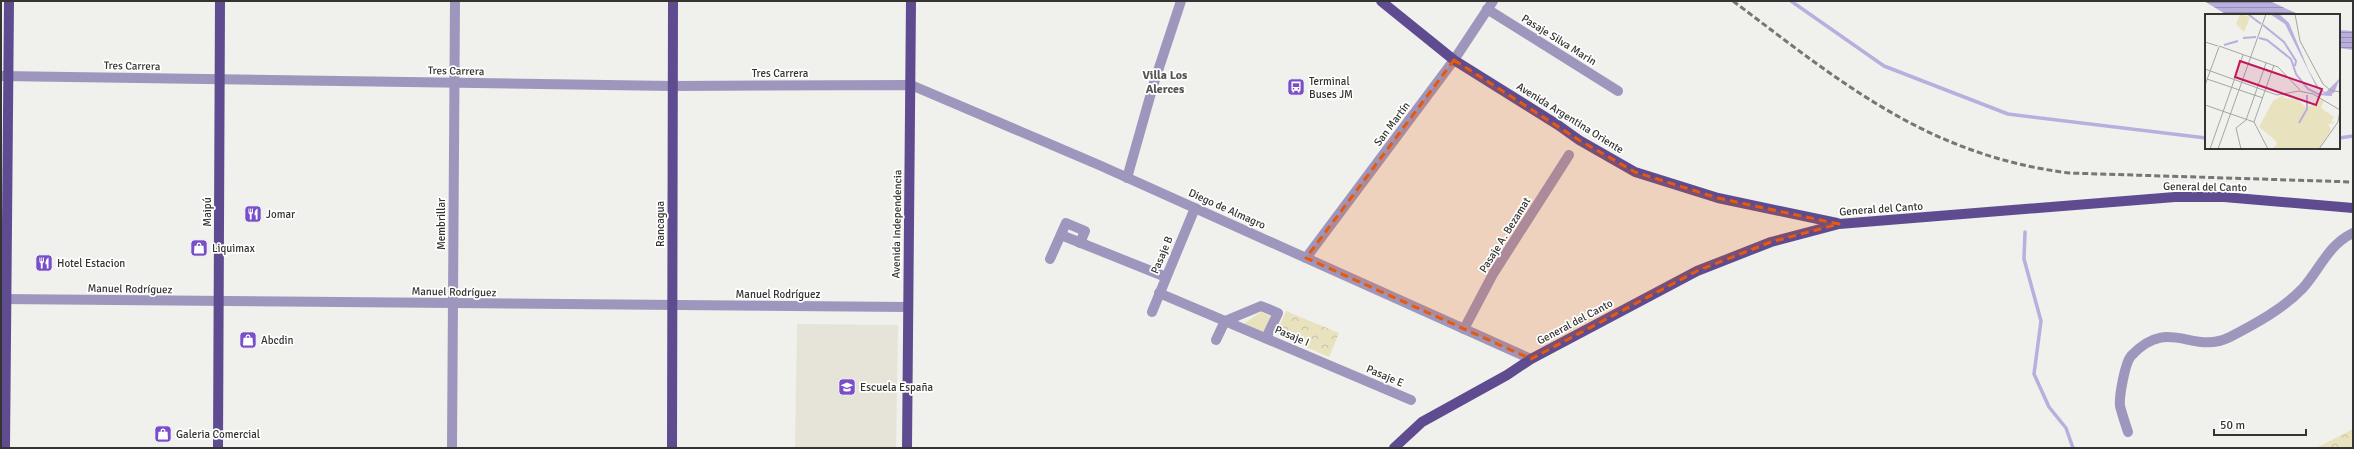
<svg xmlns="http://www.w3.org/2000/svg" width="2354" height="449" viewBox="0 0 2354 449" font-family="Signika,sans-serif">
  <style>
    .built { fill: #e6e4d9 }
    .green { fill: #e9e2be }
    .forest { fill: url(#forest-crowns) }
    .water { fill: url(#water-rules) }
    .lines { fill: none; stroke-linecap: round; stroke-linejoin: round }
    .stream { stroke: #b9aede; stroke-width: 3.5 }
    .minor { stroke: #9f96be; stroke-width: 10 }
    .major { stroke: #5f4b90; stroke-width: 10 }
    .rail { stroke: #767674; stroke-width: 3; stroke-dasharray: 6 3; stroke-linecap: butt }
    .marked { fill: #e8590c; fill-opacity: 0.2; stroke: #e8590c; stroke-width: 3; stroke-dasharray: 8 5; stroke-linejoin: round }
    .labels { text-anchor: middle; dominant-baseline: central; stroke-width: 3.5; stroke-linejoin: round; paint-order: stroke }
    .street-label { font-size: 11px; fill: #343432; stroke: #fff }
    .poi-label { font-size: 11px; fill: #343432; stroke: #fff; text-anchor: start }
    .neighbourhood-label { font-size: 12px; font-weight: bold; fill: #565551; stroke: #fff }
    .inset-river { fill: none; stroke: #b9aede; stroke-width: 2 }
    .inset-road { fill: none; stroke: #a5a5a2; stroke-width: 1 }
    .view { fill: #c2185b; fill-opacity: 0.15; stroke: #c2185b; stroke-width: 2 }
    .inset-edge { fill: none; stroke: #343432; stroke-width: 2 }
  </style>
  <defs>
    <pattern id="forest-crowns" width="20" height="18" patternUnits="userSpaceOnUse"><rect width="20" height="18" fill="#e9e2be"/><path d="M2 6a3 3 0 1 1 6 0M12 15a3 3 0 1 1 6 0" fill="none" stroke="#c8c2a4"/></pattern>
    <pattern id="water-rules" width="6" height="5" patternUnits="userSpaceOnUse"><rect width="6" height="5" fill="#b9aede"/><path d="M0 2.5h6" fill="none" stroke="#978eb5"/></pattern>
  </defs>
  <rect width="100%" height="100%" fill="#f0f0ec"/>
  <path class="built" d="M797,324L898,325L896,448H795Z"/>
  <path class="green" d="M1261,312L1272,317L1265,334L1242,325Z"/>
  <g class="forest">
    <path d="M1286,311L1339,333L1329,357L1276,334Z"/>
    <path d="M2353,429V448H2316Z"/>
  </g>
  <g class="water">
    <path d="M2204,1H2270L2300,15H2227Z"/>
    <path d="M2339,30L2353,31V50L2339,48Z"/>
  </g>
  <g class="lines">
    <g class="stream">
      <path d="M1791,1L1884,66L2008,114L2206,138"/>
      <path d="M2339,138L2353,136"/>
      <path d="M2281,148H2294"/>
      <path d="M2025,232L2024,259L2041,321L2034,374L2049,407L2066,428L2073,448"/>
    </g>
    <g class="minor">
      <path d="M1487,9L1618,91"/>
      <path d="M1,76L672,86L911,85L1099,165L1531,359"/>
      <path d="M1127,178L1153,86L1181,1"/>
      <path d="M1061,235L1166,277"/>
      <path d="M1306,258L1454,60L1493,1"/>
      <path d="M1050,259L1066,223L1085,231L1080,243"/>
      <path d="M1159,293L1411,400"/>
      <path d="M1,299L907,307"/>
      <path d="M1152,312L1195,208"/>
      <path d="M1464,329L1493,274L1569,155"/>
      <path d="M1216,340L1225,321L1261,306L1278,313L1266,338"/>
      <path d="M2128,432C2125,423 2122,414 2120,406C2119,396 2125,363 2131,356C2169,315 2192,356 2230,337C2255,324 2283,309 2303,288C2320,269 2328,245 2353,233"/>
      <path d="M452,448L455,1"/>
    </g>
    <g class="major">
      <path d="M1381,1L1454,60L1558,125L1579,140L1635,172L1718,198L1837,223"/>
      <path d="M5,448L9,1"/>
      <path d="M218,448L220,1"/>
      <path d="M672,448L673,1"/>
      <path d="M907,448L911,1"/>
      <path d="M1394,448L1422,422L1507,375L1531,359L1697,271L1771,242L1839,224L2175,197H2224L2353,208"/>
    </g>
    <path class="rail" d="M1733,1C1842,83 1927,155 2069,173L2353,182"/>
  </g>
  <path class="marked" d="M1454,60L1579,140L1635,172L1718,198L1839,224L1771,242L1697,271L1531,359L1306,258Z"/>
  <defs>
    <symbol id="bus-square" viewBox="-11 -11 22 22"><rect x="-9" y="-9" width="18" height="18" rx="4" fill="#784fc8" stroke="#fff"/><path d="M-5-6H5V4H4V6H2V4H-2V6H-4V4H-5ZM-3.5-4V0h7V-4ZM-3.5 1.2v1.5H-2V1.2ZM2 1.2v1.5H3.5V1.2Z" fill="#fff"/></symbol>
    <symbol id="restaurant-square" viewBox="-11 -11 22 22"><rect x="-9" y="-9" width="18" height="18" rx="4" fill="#784fc8" stroke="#fff"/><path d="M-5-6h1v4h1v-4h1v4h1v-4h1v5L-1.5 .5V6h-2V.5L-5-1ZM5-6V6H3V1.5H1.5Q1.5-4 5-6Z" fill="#fff"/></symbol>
    <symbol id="shop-square" viewBox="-11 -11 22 22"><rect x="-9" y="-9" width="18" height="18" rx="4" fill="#784fc8" stroke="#fff"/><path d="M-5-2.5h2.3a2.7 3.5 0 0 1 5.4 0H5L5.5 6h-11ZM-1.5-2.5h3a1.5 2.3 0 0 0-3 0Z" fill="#fff"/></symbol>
    <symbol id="school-square" viewBox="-11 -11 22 22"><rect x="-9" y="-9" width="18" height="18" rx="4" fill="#784fc8" stroke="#fff"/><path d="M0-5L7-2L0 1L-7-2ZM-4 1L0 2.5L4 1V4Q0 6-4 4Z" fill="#fff"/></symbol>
  </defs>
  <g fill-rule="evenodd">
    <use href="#bus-square" x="1286" y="77" width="20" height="20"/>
    <use href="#restaurant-square" x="243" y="204" width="20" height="20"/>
    <use href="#shop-square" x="189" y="238" width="20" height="20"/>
    <use href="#restaurant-square" x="34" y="253" width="20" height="20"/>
    <use href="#shop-square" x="238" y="330" width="20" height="20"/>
    <use href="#school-square" x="837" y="377" width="20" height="20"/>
    <use href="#shop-square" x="153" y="424" width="20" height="20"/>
  </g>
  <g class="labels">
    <g class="street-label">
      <text transform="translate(1559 40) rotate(32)">Pasaje Silva Marin</text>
      <text transform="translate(132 66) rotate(1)">Tres Carrera</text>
      <text transform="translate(456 71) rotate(1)">Tres Carrera</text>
      <text x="780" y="73">Tres Carrera</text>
      <text transform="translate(1570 118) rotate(32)">Avenida Argentina Oriente</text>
      <text transform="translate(1392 124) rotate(-53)">San Martín</text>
      <text transform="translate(2205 187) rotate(1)">General del Canto</text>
      <text transform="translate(1227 209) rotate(24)">Diego de Almagro</text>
      <text transform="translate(1881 209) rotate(-4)">General del Canto</text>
      <text transform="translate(207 212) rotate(-90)">Maipú</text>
      <text transform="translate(441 224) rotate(-90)">Membrillar</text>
      <text transform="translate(660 224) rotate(-90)">Rancagua</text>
      <text transform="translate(897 224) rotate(-89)">Avenida Independencia</text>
      <text transform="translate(1505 235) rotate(-58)">Pasaje A. Bezamat</text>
      <text transform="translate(1162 255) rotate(-67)">Pasaje B</text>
      <text transform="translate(130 289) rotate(1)">Manuel Rodríguez</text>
      <text transform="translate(454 292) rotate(1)">Manuel Rodríguez</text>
      <text x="778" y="294">Manuel Rodríguez</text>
      <text transform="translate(1575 322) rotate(-28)">General del Canto</text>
      <text transform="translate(1292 336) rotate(23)">Pasaje I</text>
      <text transform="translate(1385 376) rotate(23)">Pasaje E</text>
    </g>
    <g class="poi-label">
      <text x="1309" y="81">Terminal<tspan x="1309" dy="13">Buses JM</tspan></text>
      <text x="266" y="214">Jomar</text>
      <text x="212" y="248">Liquimax</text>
      <text x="57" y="263">Hotel Estacion</text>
      <text x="261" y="340">Abcdin</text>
      <text x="860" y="387">Escuela España</text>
      <text x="176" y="434">Galeria Comercial</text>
    </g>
    <g class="neighbourhood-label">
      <text x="1165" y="75">Villa Los<tspan x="1165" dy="14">Alerces</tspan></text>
    </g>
  </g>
  <g transform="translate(2205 14)">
    <rect width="135" height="135" fill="#f0f0ec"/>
    <path d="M78,81L79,84L91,85L101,93L112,90L116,85L119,86L116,94L129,103L126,107L130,109L123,110L126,116L114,135H67L72,130L70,126L54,113L68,87Z" fill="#e9e2be"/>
    <path d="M35,0L45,3L39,18L31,10Z" fill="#e9e2be"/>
    <path d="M65,0H74L84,9L103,55L115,76L121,78L135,64L129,79L122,81L112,74L80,10Z" fill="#b9aede"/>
    <path class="inset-river" d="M43,0L56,10M58,11L79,28L91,47L90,52M38,24L51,23M54,24L62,26L86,45L91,60L103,75L113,80L127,81M19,31L33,27M94,109L102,95V81"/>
    <path class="inset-road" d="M90,0L95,27L118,70L125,76L135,78M0,28L13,32M14,32L73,53L95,76M0,55L72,81L94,77L108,80L135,96M2,65L58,84M0,71L14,33M0,91L49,108M49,108L69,51M49,108L63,135M5,135L38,41M13,135L61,0M36,135L31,114L41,106L61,49M114,135L133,108L135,96"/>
    <path class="view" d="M35,47L117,75L111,91L30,63Z"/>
    <rect width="135" height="135" class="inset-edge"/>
  </g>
  <rect width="2354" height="449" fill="none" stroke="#343432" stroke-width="4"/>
  <path d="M2214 429v6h92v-6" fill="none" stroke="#343432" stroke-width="2"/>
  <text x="2220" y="429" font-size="12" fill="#343432" stroke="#ffffff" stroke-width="3" paint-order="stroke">50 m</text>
</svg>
